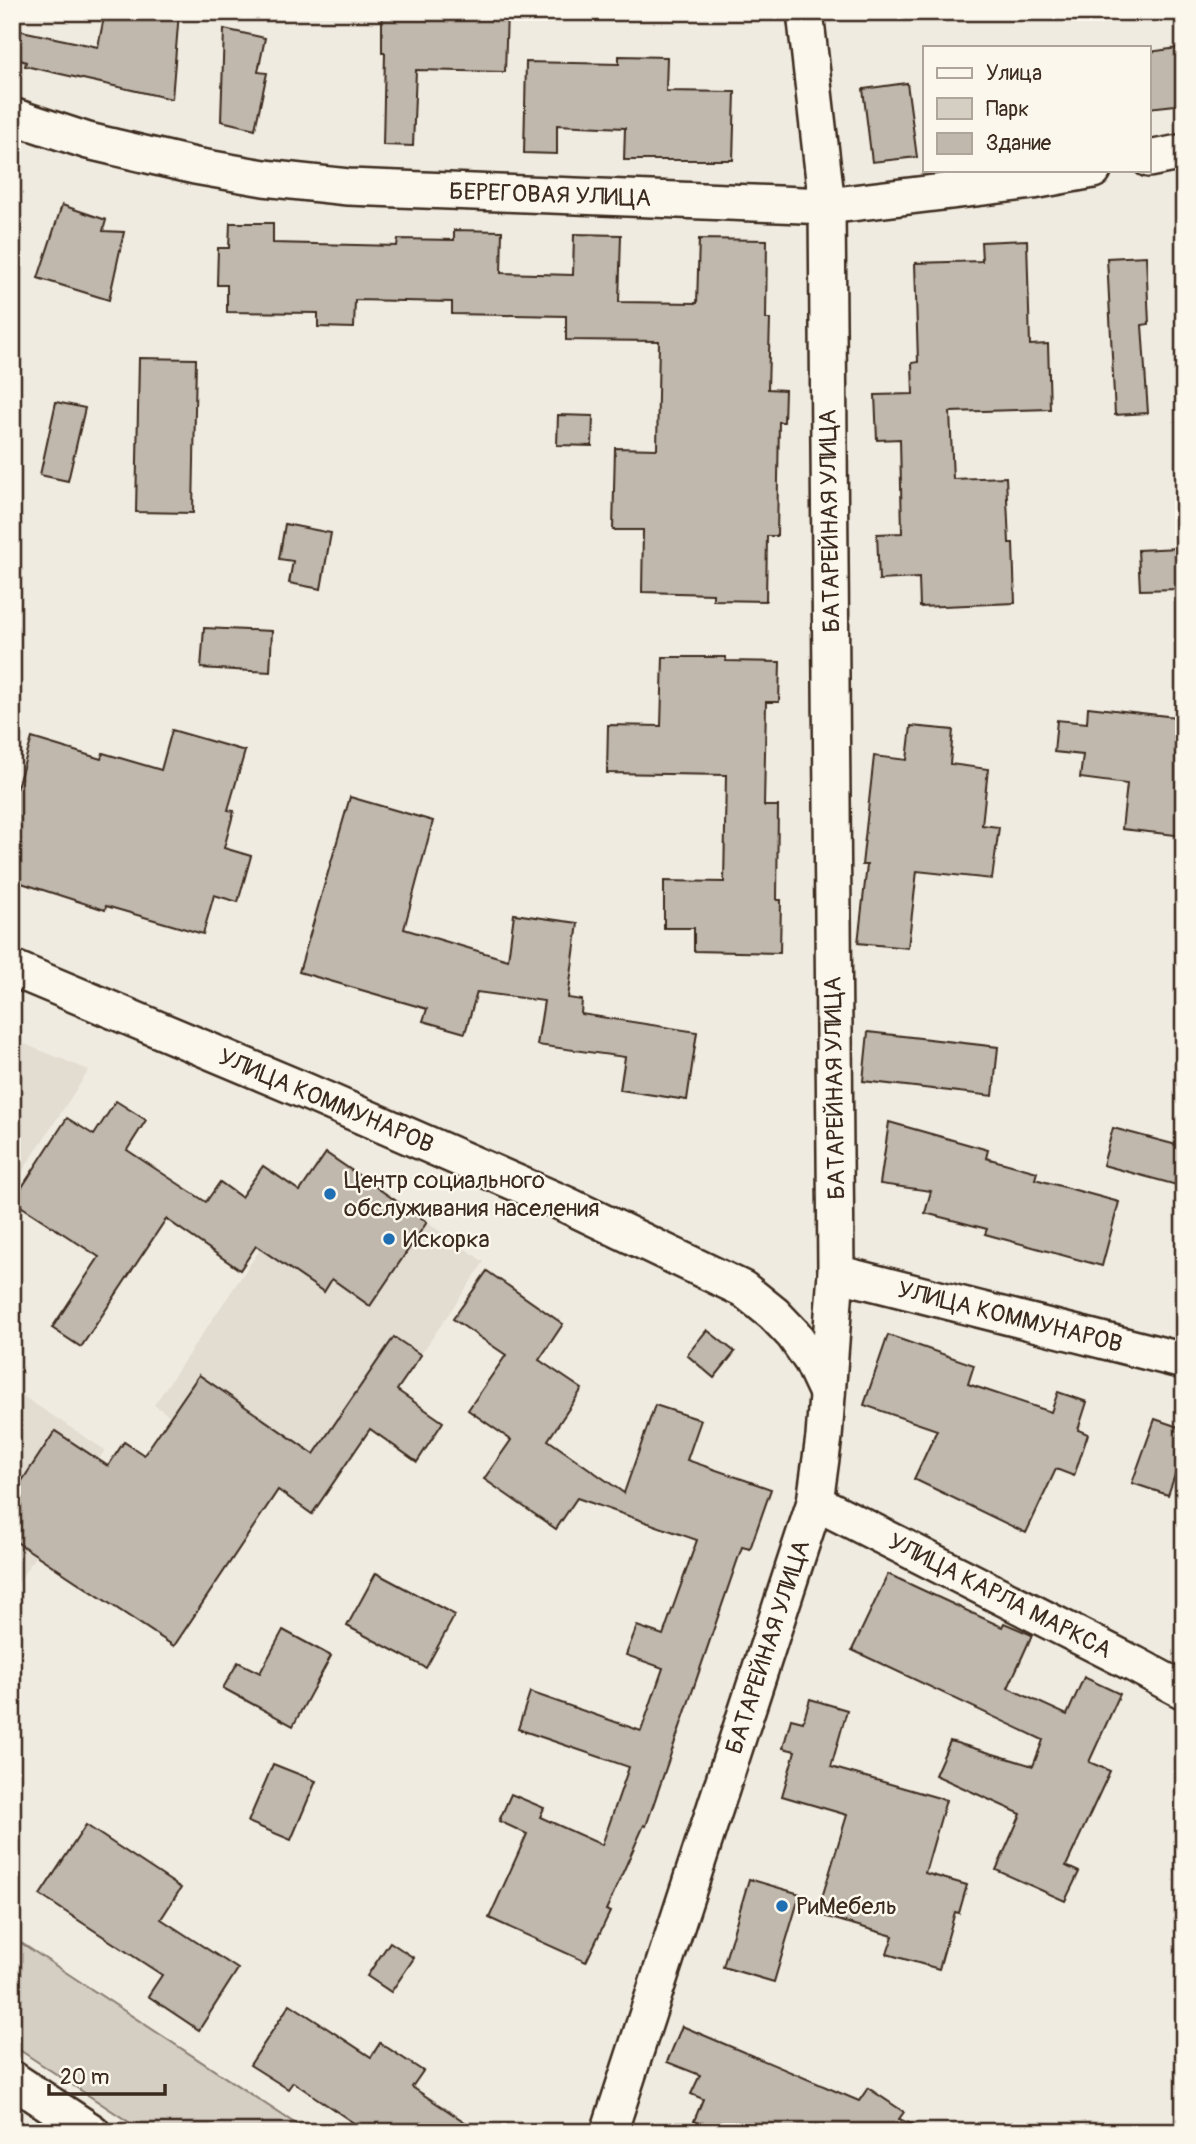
<svg xmlns="http://www.w3.org/2000/svg" width="1196" height="2144" viewBox="0 0 1196 2144" font-family="Pangolin,sans-serif">
  <style>
    .built { fill: #e2dcd1 }
    .green { fill: #d5cec3; stroke: #887c70; stroke-width: 2 }
    .building { fill: #c0b8ad; stroke: #3b2a1e; stroke-width: 2 }
    .lines { fill: none; stroke-linecap: round; stroke-linejoin: round }
    .street-casing { stroke: #3b2a1e; stroke-width: 40 }
    .street { stroke: #fbf7ec; stroke-width: 35 }
    .poi-dot { fill: #1f6fb2; stroke: #fbf7ec; stroke-width: 2.5 }
    .labels { text-anchor: middle; dominant-baseline: central; stroke-width: 5; stroke-linejoin: round; paint-order: stroke }
    .street-label { font-size: 24px; fill: #3b2a1e; stroke: #fbf7ec }
    .poi-label { font-size: 24px; fill: #3b2a1e; stroke: #fbf7ec; text-anchor: start }
  </style>
  <rect width="100%" height="100%" fill="#f0ebe0"/>
  <filter id="ink" filterUnits="userSpaceOnUse"><feTurbulence type="fractalNoise" baseFrequency=".0143" numOctaves="2"/><feDisplacementMap in="SourceGraphic" scale="14" xChannelSelector="R" yChannelSelector="G"/><feConvolveMatrix kernelMatrix="1 2 1 2 8 2 1 2 1" color-interpolation-filters="sRGB"/></filter>
  <g filter="url(#ink)">
    <g class="built">
      <path d="M12,1039L89,1070L12,1187Z"/>
      <path d="M326,1153L484,1262L312,1514L154,1405Z"/>
      <path d="M12,1389L105,1450L12,1592Z"/>
    </g>
    <path class="green" d="M12,1937L32,1950L308,2132H144L12,2045V1981L16,1975L12,1972Z"/>
    <g class="building">
      <path d="M105,12H179L172,99L25,66L26,62L12,57V29L98,47Z"/>
      <path d="M446,12H507L505,72L416,70L413,146L383,145L385,53H382V16L446,17Z"/>
      <path d="M224,29L265,38L258,72L267,73L255,129L221,121Z"/>
      <path d="M1178,48L1184,104L1149,108V52Z"/>
      <path d="M619,56L667,57L666,91L735,92L733,160H624L625,128L557,125V154L524,153L526,62L619,64Z"/>
      <path d="M907,83L917,157L872,162L863,89Z"/>
      <path d="M62,205L106,220L103,231L124,232L109,300L38,278Z"/>
      <path d="M230,223H273V243L397,246L398,239L454,240V230L502,231L501,273L573,275L574,234L621,235L619,302L697,303L699,239L767,240L766,319H770L768,389L785,390L784,422H779L777,536H767L766,601L713,600V594L642,592L643,530H613L615,448L657,449L659,341L566,340V316L452,314V302L355,300L354,328L318,327V313L227,312V285H217L218,248H229Z"/>
      <path d="M1027,240L1030,345L1048,344L1050,409L950,412L953,479L1006,477L1009,543H1013L1015,603L920,607L919,578L879,580L877,534L902,533L900,439L877,440L875,395L913,394L912,363L918,362L915,263L982,261L981,242Z"/>
      <path d="M1146,256L1149,324L1142,325L1148,413L1115,415L1107,258Z"/>
      <path d="M139,358L196,359L193,513L136,512Z"/>
      <path d="M56,402L85,408L68,481L40,475Z"/>
      <path d="M558,415L593,416L592,446L557,445Z"/>
      <path d="M285,524L331,533L321,589L289,583L293,561L279,559Z"/>
      <path d="M1178,548L1179,589L1140,590L1138,550Z"/>
      <path d="M204,628L272,631L270,672L201,668Z"/>
      <path d="M663,657H726V661L780,662L779,702H766L764,806H778L777,900H781L780,953L694,951V928H664V881L724,882L726,775L607,773L608,725L661,726Z"/>
      <path d="M1088,707L1184,718V836L1122,829L1127,784L1080,778L1083,755L1054,752L1057,720L1087,723Z"/>
      <path d="M911,726L953,730L950,764L988,769L982,825L999,827L992,879L917,871L908,948L858,943L867,865H862L874,756L907,760Z"/>
      <path d="M172,730L245,751L228,810L234,811L224,848L251,856L238,902L214,895L203,934L106,906L105,910L12,880V803L32,738L101,759L103,753L161,770Z"/>
      <path d="M350,797L433,821L404,929L508,960L514,914L578,923L568,998L582,1000L581,1014L697,1032L687,1100L620,1090L625,1057L537,1045L544,1001L477,992L465,1033L423,1021L427,1009L299,972Z"/>
      <path d="M868,1032L998,1047L993,1096L863,1081Z"/>
      <path d="M116,1101L146,1120L127,1150L206,1202L220,1182L241,1197L263,1166L300,1191L326,1153L427,1222L370,1306L332,1279L324,1292L256,1246L240,1270L166,1219L81,1347L52,1328L99,1257L13,1201L67,1118L94,1135Z"/>
      <path d="M889,1122L988,1150L986,1158L1037,1172L1035,1179L1119,1202L1102,1266L985,1234L987,1229L925,1213L931,1191L880,1184Z"/>
      <path d="M1113,1128L1184,1147V1187L1103,1165Z"/>
      <path d="M487,1271L563,1324L539,1360L582,1389L548,1440L624,1493L655,1405L701,1420L687,1460L771,1489L750,1549L742,1547L646,1826L644,1825L606,1910L610,1912L586,1962L489,1918L527,1834L499,1821L511,1794L544,1808L540,1817L602,1845L629,1767L518,1729L530,1692L641,1731L663,1668L626,1655L637,1626L663,1635L697,1540L577,1498L556,1529L484,1479L511,1440L468,1410L506,1355L453,1319Z"/>
      <path d="M707,1330L735,1352L714,1378L687,1355Z"/>
      <path d="M888,1335L974,1365L968,1384L1051,1412L1058,1392L1087,1402L1078,1430L1088,1434L1074,1476L1056,1469L1026,1533L914,1479L937,1430L864,1405Z"/>
      <path d="M394,1337L421,1355L397,1390L443,1422L417,1462L370,1429L312,1514L278,1490L174,1646L12,1539V1496L55,1431L108,1466L124,1442L144,1455L199,1375L314,1454Z"/>
      <path d="M1155,1419L1184,1429V1449L1168,1495L1132,1483Z"/>
      <path d="M376,1573L455,1615L426,1668L347,1626Z"/>
      <path d="M888,1574L1002,1627L1004,1623L1032,1635L1008,1688L1067,1715L1084,1677L1120,1694L1089,1762L1110,1771L1066,1866L1079,1872L1065,1901L996,1870L1021,1814L935,1775L950,1741L1033,1766L1043,1740L852,1650Z"/>
      <path d="M283,1630L331,1656L293,1726L223,1688L238,1662L260,1673Z"/>
      <path d="M810,1699L847,1710L831,1767L946,1800L925,1873L967,1885L959,1913L955,1912L939,1969L887,1954L893,1936L817,1914L847,1815L782,1796L795,1751L783,1748L791,1719L803,1722Z"/>
      <path d="M273,1764L316,1781L291,1840L248,1822Z"/>
      <path d="M86,1825L181,1888L161,1919L238,1969L199,2030L148,1996L162,1975L40,1895Z"/>
      <path d="M749,1879L800,1894L774,1982L723,1967Z"/>
      <path d="M390,1942L414,1958L391,1992L367,1976Z"/>
      <path d="M290,2004L371,2057L380,2043L423,2071L412,2087L480,2132H367L293,2082L288,2089L250,2065Z"/>
      <path d="M682,2026L859,2101L868,2088L904,2112L899,2119L930,2132H718L694,2121L703,2099L691,2094L700,2075L667,2062Z"/>
    </g>
    <g class="lines">
      <defs>
        <g id="street">
          <path d="M12,116L88,141L195,166L264,178L348,187L827,206L1033,181L1093,170"/>
          <path d="M1149,159L1184,152"/>
          <path d="M12,968L305,1091L565,1204L743,1289L774,1314L794,1335L812,1361L827,1393"/>
          <path d="M836,1273L1184,1361"/>
          <path d="M815,1502L1134,1664L1184,1691"/>
          <path d="M12,2079L92,2132"/>
          <path d="M609,2132L815,1502L824,1437L836,1273L827,206L805,12"/>
        </g>
      </defs>
      <use href="#street" class="street-casing"/>
      <use href="#street" class="street"/>
    </g>
  </g>
  <g class="poi-dot">
    <circle cx="330" cy="1194" r="7"/>
    <circle cx="389" cy="1239" r="7"/>
    <circle cx="782" cy="1906" r="7"/>
  </g>
  <g class="labels">
    <g class="street-label">
      <text transform="translate(550 195) rotate(2)">БЕРЕГОВАЯ УЛИЦА</text>
      <text transform="translate(830 521) rotate(-91)">БАТАРЕЙНАЯ УЛИЦА</text>
      <text transform="translate(835 1088) rotate(-91)">БАТАРЕЙНАЯ УЛИЦА</text>
      <text transform="translate(326 1101) rotate(23)">УЛИЦА КОММУНАРОВ</text>
      <text transform="translate(1010 1317) rotate(14)">УЛИЦА КОММУНАРОВ</text>
      <text transform="translate(1000 1596) rotate(27)">УЛИЦА КАРЛА МАРКСА</text>
      <text transform="translate(768 1647) rotate(-72)">БАТАРЕЙНАЯ УЛИЦА</text>
    </g>
    <g class="poi-label">
      <text x="344" y="1180">Центр социального<tspan x="344" dy="28">обслуживания населения</tspan></text>
      <text x="403" y="1239">Искорка</text>
      <text x="796" y="1906">РиМебель</text>
    </g>
  </g>
  <rect width="1196" height="2144" fill="none" stroke="#fbf7ec" stroke-width="42"/>
  <rect x="21" y="21" width="1154" height="2102" fill="none" stroke="#3b2a1e" stroke-width="2.5" filter="url(#ink)"/>
  <rect x="923" y="46" width="228" height="126" fill="#fbf7ec" stroke="#aea59a" stroke-width="2"/>
  <rect x="937" y="68" width="35" height="10" fill="#fbf7ec" stroke="#aea59a" stroke-width="2"/>
  <text x="986" y="80" font-size="21" fill="#3b2a1e">Улица</text>
  <rect x="937" y="98" width="35" height="21" fill="#d5cec3" stroke="#aea59a" stroke-width="2"/>
  <text x="986" y="116" font-size="21" fill="#3b2a1e">Парк</text>
  <rect x="937" y="133" width="35" height="21" fill="#c0b8ad" stroke="#aea59a" stroke-width="2"/>
  <text x="986" y="150" font-size="21" fill="#3b2a1e">Здание</text>
  <path d="M49 2084v10h116v-10" fill="none" stroke="#3b2a1e" stroke-width="3.5"/>
  <text x="60" y="2084" font-size="21" fill="#3b2a1e" stroke="#fbf7ec" stroke-width="5" paint-order="stroke">20 m</text>
</svg>
